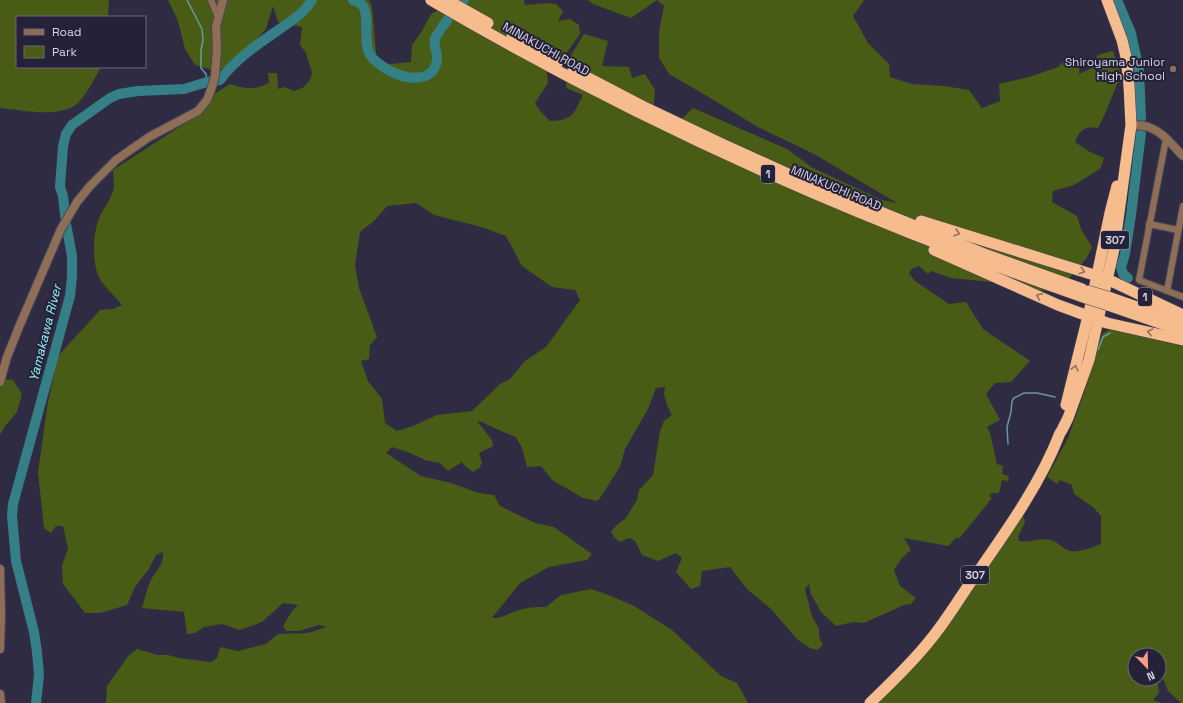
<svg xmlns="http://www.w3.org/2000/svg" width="1183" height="703" viewBox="0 0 1183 703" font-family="'Space Grotesk',sans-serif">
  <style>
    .green { fill: #485c15; fill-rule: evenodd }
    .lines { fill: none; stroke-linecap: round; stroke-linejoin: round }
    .stream { stroke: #6599a2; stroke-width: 1.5 }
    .river { stroke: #358086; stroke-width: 10 }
    .minor-casing { stroke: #4a465d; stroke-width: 8 }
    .tertiary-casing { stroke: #4a465d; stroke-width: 10 }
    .trunk-casing { stroke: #4a465d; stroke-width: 12 }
    .minor { stroke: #8e6e55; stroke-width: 6 }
    .tertiary { stroke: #8e6e55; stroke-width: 8 }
    .trunk { stroke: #f6bc8e; stroke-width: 11 }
    .trunk-bridge-casing { stroke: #4a465d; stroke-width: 12; stroke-linecap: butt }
    .trunk-bridge { stroke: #f6bc8e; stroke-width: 11 }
    .oneway { stroke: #8e6e63 }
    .education-dot { fill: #8d6e63; stroke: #252138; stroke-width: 1.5 }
    .labels { text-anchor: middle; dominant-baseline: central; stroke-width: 4; stroke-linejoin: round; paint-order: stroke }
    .shield { fill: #252138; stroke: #a09eb0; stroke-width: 1 }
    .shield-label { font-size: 11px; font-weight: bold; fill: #d5d3e3 }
    .street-label { font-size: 12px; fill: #d5d3e3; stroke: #252138 }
    .poi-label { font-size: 12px; fill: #d5d3e3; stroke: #252138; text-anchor: end }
    .water-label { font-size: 13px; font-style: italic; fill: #91f2f9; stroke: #252138 }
  </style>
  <rect width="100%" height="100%" fill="#2f2b43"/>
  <g class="green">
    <path d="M0,0H109L108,17H17V67H101C96,76 85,97 78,103C60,119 22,110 0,108Z"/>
    <path d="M168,0H369L372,7L377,63L391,64L411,62L412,45L422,31L431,14L458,0H524L525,5L547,3L556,4L563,11L558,21L570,19L579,25L580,34L560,62L547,71L548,83L535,103L540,111L550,121C573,120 573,115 583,95L566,88L568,60L584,34L608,41L602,66L629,67L632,78L645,74L655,90L652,125L670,131L693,108L787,149L813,168L882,200L897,203L814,154L756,126L707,96L669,74L659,58V32L664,6L657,0L631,18L593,4L588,0H864L853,16L868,43L889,64L890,77L912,84L944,86L969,90L982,108L1000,101L999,84L1029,77L1058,67L1068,57L1081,58L1079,74L1092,68L1098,55L1113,51L1121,75L1104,116L1098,128C1084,126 1080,130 1075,142L1090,152L1104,158L1100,169L1074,185L1053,191L1052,202L1077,216L1081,229L1092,247L1086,259L1065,283L1057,289L1040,291L1021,285L951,278L931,271L928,274L919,266L912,269L909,273L915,281L949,304L966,302L983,329L1030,361L1011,382L995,383L986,394L1000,420L987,427L990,433L997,464L1003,466L1002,474L1009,476L1008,481L1002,480L999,493H992L989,496L992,498L959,539L957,537L948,546L904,538L911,550L902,558L894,570L900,586L916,598L911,604L904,605L864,623L853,622L836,626L821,612L811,594L809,584L805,589L812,616L819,629V636L823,645L817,650L810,648L798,640L771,609L747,589L730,567L702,571L700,586L691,589L676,572L682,558L676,553L658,561L642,555L635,541L629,538L620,542L614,537L611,531L617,525L626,518L637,500L639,490L653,475L660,431L664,421L672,415L667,405L664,394L665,387L656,388L648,409L625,449L620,467L598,501L583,498L552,480L541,466L527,467L522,448L516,437L494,428L482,422L477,421L492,440L493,446L479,453L482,463L479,468L473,472L466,467L462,462L448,471L440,463L425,460L410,453L392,447L386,453L421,476L451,483L479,493L494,495L500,506L535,523L554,527L592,554L587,560L549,567L520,583L492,618C502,619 512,611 523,609C531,607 538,607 546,607L561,595L591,589L611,596L634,606L672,630L721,676L737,683L748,703H106L107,686L129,655L137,649L158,655H168L179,658L211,662L217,658L220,647L238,651L266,644L278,634L308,633L327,627L319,625L299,631H286L283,626L292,611L298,605L283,603L262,622L240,630L222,624L204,627L195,633L187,634L184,612L142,608C145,598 147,587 152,578C159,566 163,567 163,552L156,555L149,569L135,587L127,605L100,613H85L63,584L62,566L68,549L63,526H56L51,533L44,528L38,472L48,402L58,356L100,310L113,309L122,305C115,295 104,288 99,277C91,260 93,229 101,214C106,205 113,196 114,186C114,181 113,175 113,170L201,113L211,96L230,84C245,89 255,90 269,83L268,73H277L278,89L284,87L294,91L304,87L310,80L312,73L306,53L300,45L302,27L278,22L273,6L266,29L234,64L216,71L195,65L185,49L178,21ZM416,203L434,215L481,227L506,236L522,266L552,287L575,290L580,300L546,347L525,361L510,379L500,384L472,411L437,415L413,426L397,431L385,423L382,399L368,381L361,361L369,359L370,345L377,337L359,288L355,265L360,232L375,220L387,206Z"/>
    <path d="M1109,330H1121L1183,344V703H1181L1168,691L1159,669V655H1135V679H1157L1159,693L1153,700L1162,703H876L926,654L949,624L1023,515L1025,522L1018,537L1019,541C1030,543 1040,537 1051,540C1058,542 1063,549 1070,551C1079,553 1093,547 1101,544V516L1093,507L1074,494L1072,485L1060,480L1057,484L1047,477L1068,438L1084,393L1099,342L1103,333Z"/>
    <path d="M0,379L13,380L22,394L17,412L5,426L0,435Z"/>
  </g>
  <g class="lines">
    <g class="stream">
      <path d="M187,0L202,29L203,40L201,50V68L206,74L207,82"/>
      <path d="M1098,350L1103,337L1110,333"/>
      <path d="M1008,444L1007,427L1011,412L1012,401L1014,398L1024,393H1037L1055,397"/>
    </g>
    <g class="river">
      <path d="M353,0C355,1 359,2 361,4C372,13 361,42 371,56C373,60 386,69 390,71C405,79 434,84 437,60C438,53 433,47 435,39C437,33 458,5 464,0"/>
      <path d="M1117,0L1131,33L1139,70L1141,118"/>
      <path d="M1128,278L1123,274L1121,267L1125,254L1131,215L1141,133"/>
      <path d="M36,703L39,675L37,652L34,632L16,561L12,516L13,504L70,296L72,277V256L66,224L63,196L60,187L63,146L66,134L72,125L110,98L119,94L138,91L184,89L207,82L220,80C234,61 255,46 274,33C288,23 303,15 312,0"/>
    </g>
    <defs>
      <g id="minor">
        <path d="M211,0L218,17"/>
        <path d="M1166,139L1139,280L1183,297"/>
        <path d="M1149,224L1178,230"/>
        <path d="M1167,291L1183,206"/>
      </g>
      <g id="tertiary">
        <path d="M1131,125C1137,125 1143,125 1148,127C1162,131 1173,146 1183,156"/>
        <path d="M0,382L7,357L19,327L61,229L77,202L90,186L116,160L149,137L198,111L207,100L212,87L215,76L217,49L216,27L223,0"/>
        <path d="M0,569L1,615L0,649"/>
        <path d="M0,694L1,703"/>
      </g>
      <g id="trunk">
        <path d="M431,0C638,122 859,220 1086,298"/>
        <path d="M447,0L488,23"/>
        <path d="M512,37L558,62"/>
        <path d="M573,70L642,106L722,144L797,178L987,255L1082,289"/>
        <path d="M921,221L1107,279L1183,315"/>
        <path d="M934,250L1058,305L1107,323L1183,340"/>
        <path d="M1108,297L1183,323"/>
        <path d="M1108,305L1183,331"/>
        <path d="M1066,405L1091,304L1110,213L1117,186"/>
        <path d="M870,703C891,683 913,662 931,639C949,617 963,592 980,569C1010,526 1041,482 1060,433L1062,430L1068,418L1089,360L1114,249L1131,125L1129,85L1126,57L1122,40L1107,0"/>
      </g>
    </defs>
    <use href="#minor" class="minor-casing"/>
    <use href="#tertiary" class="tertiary-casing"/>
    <use href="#trunk" class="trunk-casing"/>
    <use href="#minor" class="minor"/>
    <use href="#tertiary" class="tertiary"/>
    <use href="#trunk" class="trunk"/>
    <defs>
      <g id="trunk-bridge">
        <path d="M1088,291L1108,297"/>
        <path d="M1086,298L1108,305"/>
      </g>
    </defs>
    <use href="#trunk-bridge" class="trunk-bridge-casing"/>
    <use href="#trunk-bridge" class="trunk-bridge"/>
  </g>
  <defs><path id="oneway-chevron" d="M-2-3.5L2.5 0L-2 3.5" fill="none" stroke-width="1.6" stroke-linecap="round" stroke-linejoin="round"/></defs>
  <g class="oneway">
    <use href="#oneway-chevron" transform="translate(957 233) rotate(17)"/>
    <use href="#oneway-chevron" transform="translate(1082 271) rotate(18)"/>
    <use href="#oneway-chevron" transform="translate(1039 296) rotate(-155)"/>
    <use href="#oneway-chevron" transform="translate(1150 332) rotate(-167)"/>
    <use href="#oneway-chevron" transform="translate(1075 368) rotate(-76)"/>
  </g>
  <circle class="education-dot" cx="1173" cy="69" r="4"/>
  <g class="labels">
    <g class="shield">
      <rect x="761" y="165" width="14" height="18" rx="3"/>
      <rect x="1101" y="231" width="28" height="18" rx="3"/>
      <rect x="1138" y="288" width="14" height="18" rx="3"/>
      <rect x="961" y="566" width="28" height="18" rx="3"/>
    </g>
    <g class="shield-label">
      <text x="768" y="174">1</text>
      <text x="1115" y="240">307</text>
      <text x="1145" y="297">1</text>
      <text x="975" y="575">307</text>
    </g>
    <g class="street-label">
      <text transform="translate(546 49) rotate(29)">MINAKUCHI ROAD</text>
      <text transform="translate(836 188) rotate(23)">MINAKUCHI ROAD</text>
    </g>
    <g class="poi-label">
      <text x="1165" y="62">Shiroyama Junior<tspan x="1165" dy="14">High School</tspan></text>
    </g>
    <g class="water-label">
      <text transform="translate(45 333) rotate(-76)">Yamakawa River</text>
    </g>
  </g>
  <rect x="16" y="16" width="130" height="52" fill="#252138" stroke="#6b687c"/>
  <rect x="24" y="29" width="20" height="6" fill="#8e6e55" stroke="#6b687c"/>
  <text x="52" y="36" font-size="12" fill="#d5d3e3">Road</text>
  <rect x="24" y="46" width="20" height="12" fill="#485c15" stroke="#6b687c"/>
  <text x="52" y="56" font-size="12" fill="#d5d3e3">Park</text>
  <g transform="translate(1147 667) rotate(157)"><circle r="19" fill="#252138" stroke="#6b687c"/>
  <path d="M0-3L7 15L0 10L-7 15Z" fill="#f49d8b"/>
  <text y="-6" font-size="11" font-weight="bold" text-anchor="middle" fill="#d5d3e3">N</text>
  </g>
</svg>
